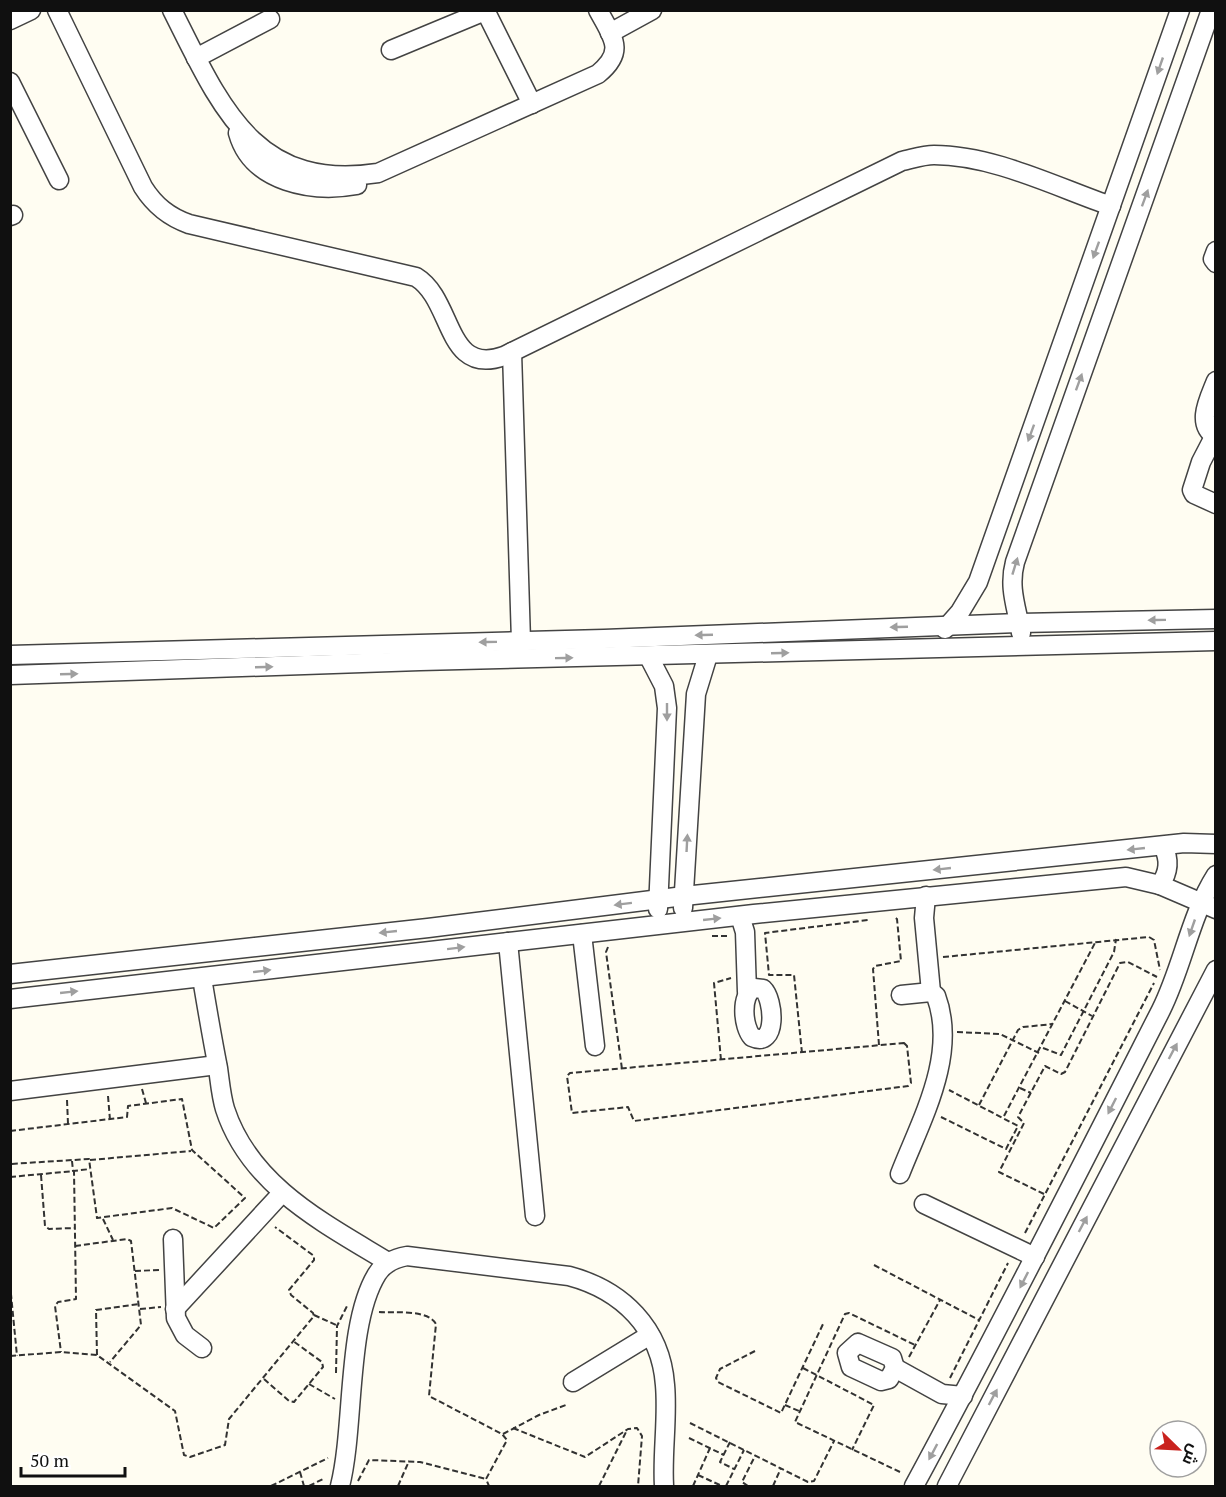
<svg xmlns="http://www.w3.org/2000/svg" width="1226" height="1497" viewBox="0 0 1226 1497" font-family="'PT Serif',Cairo,serif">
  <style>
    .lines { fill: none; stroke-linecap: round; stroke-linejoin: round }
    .minor-casing { stroke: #434343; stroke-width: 21 }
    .path { stroke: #323232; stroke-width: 2; stroke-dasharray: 6 3; stroke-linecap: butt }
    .minor { stroke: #fff; stroke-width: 18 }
    .oneway { fill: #9f9f9f }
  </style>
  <rect width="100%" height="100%" fill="#fffdf2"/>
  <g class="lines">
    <defs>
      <g id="minor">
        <path d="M57,10L143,187C155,206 169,217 189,224L416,277C454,300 445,377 504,356L902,161C912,159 923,155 934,155C993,155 1056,187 1111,206"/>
        <path d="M172,10C220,105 254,192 378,173L598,74C626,51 613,38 598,10"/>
        <path d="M485,10L532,104"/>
        <path d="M10,20L31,10"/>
        <path d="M610,33L652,10"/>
        <path d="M391,50L485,11"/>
        <path d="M196,58L270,19"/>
        <path d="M10,82L59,180"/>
        <path d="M238,133C252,183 313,193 357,185"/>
        <path d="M10,216L13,215"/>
        <path d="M1216,251L1213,259L1216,263"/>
        <path d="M512,352L521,641"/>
        <path d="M1216,381C1209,399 1195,424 1216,437"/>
        <path d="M1216,433L1201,462L1192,490L1194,494L1216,504"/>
        <path d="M945,629L960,612L978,582L1180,10"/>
        <path d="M1021,633C1017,608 1008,588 1015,562L1211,10"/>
        <path d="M10,655L604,639L1020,623L1216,619"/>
        <path d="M649,657L664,686L667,708L658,909"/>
        <path d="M10,675L420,661L1216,641"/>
        <path d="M1160,885C1169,872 1170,860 1163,846"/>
        <path d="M926,896L924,918L931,992"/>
        <path d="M683,908L696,694L708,655"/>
        <path d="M740,916L745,932L747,992"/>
        <path d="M582,934L595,1046"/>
        <path d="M508,942L535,1216"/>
        <path d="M10,974L428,928L684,896L1184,843L1216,844"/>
        <path d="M202,978C207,1008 212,1038 218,1068C220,1082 221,1096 225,1109C250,1186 324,1223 388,1262"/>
        <path d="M754,988L763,989C774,999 778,1049 752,1037C743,1027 740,995 754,988Z"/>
        <path d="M10,999L754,914L1126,877L1160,885L1216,909"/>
        <path d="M10,1091L217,1065"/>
        <path d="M900,1174C921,1120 958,1055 936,996L931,992L901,995"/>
        <path d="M924,1204L1035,1257"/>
        <path d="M173,1239L176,1318L185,1335L202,1348"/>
        <path d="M175,1309L282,1193"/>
        <path d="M858,1343L892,1358L895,1368L889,1379L881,1381L851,1367L847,1353Z"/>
        <path d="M895,1368L942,1394L963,1396"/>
        <path d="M573,1382L650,1335"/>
        <path d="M340,1486C355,1427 346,1324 377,1274C384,1263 395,1258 407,1256L569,1276C622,1290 661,1328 665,1385C668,1418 662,1453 664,1486"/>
        <path d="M914,1486C999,1329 1080,1169 1161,1010C1183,966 1190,916 1216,875"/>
        <path d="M947,1486L1216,970"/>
      </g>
    </defs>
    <use href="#minor" class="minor-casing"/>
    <g class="path">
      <path d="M712,936H730"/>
      <path d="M608,947L606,952L622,1069"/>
      <path d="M943,957L1149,937L1154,940L1160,970"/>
      <path d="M1065,1001L1092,1016"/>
      <path d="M957,1032L1000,1034L1039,1053"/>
      <path d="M904,1043L907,1046L911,1083L908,1086L634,1121L628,1107L572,1113L567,1076L570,1073Z"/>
      <path d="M879,1045L873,969L875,966L901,961L897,919L894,917"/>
      <path d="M1043,1048L1061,1055L1114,952L1116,939"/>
      <path d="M802,1053L794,975H769L765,933L868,920"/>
      <path d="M721,1060L714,983L731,978"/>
      <path d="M1020,1088L1031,1093"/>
      <path d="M142,1089L146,1103"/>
      <path d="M108,1096L110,1120"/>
      <path d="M67,1100L68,1124"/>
      <path d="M979,1105L1018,1030L1023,1027L1053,1024"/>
      <path d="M1004,1116L1096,941"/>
      <path d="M941,1117L1006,1149L1018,1126L949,1090"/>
      <path d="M10,1131L127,1117L128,1106L182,1099L192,1150L245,1198L214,1228L172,1208L97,1218L89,1159L10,1164"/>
      <path d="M90,1160L191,1151"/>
      <path d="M72,1161L73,1171L90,1169"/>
      <path d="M41,1175L45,1226L49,1229L74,1228"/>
      <path d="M10,1177L74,1171L76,1299L58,1302L55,1306L61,1352"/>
      <path d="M1044,1194L999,1172L1024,1123L1018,1117L1045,1066L1061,1074L1065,1072L1120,963L1128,962L1157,977"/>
      <path d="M103,1219L113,1240"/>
      <path d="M1025,1233L1154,983"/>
      <path d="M75,1246L127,1239L131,1241L141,1325L110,1362"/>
      <path d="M874,1265L979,1320"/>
      <path d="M135,1271L159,1270"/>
      <path d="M10,1284L17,1356"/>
      <path d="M140,1309L161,1307"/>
      <path d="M379,1312C394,1313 428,1309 436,1324L429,1396L502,1434L507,1440L486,1479L489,1486"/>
      <path d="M314,1315L336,1325"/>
      <path d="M755,1351L720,1369L716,1378L718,1382L781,1413L824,1322"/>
      <path d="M97,1355L96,1310L139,1304"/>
      <path d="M10,1356L61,1352L97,1355L175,1411L184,1455L190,1457L225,1445L229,1419L314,1316L313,1313L291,1295L289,1290L314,1260V1256L275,1227"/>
      <path d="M909,1357L940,1300"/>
      <path d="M803,1368L874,1405L852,1450"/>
      <path d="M336,1373L337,1326L347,1306"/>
      <path d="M950,1378L1008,1263"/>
      <path d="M264,1379L289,1401L294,1402L323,1367L322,1362L293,1341"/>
      <path d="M309,1384L335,1399"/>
      <path d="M785,1405L799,1411"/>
      <path d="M690,1423L808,1482L814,1481L834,1441"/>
      <path d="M513,1428L585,1457L628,1429L637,1428L642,1436L638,1486"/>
      <path d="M503,1434L539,1415L566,1405"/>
      <path d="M689,1438L724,1455"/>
      <path d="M730,1442L720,1462L734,1469"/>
      <path d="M300,1472L304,1486"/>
      <path d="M900,1472L795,1422L845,1314L849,1313L915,1345"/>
      <path d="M698,1475L722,1486"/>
      <path d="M358,1481L369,1460L420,1462L486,1479"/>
      <path d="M271,1486L328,1458"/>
      <path d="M309,1486L325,1478"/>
      <path d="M398,1486L409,1461"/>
      <path d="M599,1486L627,1430"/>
      <path d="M693,1486L710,1448"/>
      <path d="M726,1486L744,1450"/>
      <path d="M748,1486L742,1482L755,1456"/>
      <path d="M773,1486L781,1468"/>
    </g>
    <use href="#minor" class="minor"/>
  </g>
  <defs><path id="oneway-solid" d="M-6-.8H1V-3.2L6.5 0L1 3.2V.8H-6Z" transform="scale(1.5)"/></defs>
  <g class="oneway">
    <use href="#oneway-solid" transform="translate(1160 66) rotate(109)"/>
    <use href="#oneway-solid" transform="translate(1145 198) rotate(-70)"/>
    <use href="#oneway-solid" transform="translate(1096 250) rotate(110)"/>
    <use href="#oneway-solid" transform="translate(1079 382) rotate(-70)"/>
    <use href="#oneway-solid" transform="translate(1031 433) rotate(110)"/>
    <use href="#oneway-solid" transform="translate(1015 566) rotate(-73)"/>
    <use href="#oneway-solid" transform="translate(1157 620) rotate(179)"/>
    <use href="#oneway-solid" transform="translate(899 627) rotate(178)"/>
    <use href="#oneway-solid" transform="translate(704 635) rotate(178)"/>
    <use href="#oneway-solid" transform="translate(488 642) rotate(179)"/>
    <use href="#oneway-solid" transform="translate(780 653) rotate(-2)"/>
    <use href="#oneway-solid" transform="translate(564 658) rotate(-1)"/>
    <use href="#oneway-solid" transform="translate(264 667) rotate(-2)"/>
    <use href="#oneway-solid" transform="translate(69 674) rotate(-2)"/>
    <use href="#oneway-solid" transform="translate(667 712) rotate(90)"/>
    <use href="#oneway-solid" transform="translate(687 843) rotate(-87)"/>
    <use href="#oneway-solid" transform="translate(1136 849) rotate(174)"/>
    <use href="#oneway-solid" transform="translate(942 869) rotate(174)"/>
    <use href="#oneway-solid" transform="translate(623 904) rotate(173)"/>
    <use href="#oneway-solid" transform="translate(712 919) rotate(-6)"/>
    <use href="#oneway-solid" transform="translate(1192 928) rotate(109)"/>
    <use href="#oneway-solid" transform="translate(388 932) rotate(174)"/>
    <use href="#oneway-solid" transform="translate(456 948) rotate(-7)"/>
    <use href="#oneway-solid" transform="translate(262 971) rotate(-7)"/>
    <use href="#oneway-solid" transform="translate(69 992) rotate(-6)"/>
    <use href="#oneway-solid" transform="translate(1173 1051) rotate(-62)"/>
    <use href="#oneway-solid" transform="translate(1112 1106) rotate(117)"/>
    <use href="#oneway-solid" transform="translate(1083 1224) rotate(-62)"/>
    <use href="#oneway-solid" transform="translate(1024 1280) rotate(117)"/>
    <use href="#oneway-solid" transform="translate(993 1397) rotate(-62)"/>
    <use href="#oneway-solid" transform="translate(933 1452) rotate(118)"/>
  </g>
  <rect width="1226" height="1497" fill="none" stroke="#101010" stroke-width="24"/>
  <g transform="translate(1178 1449) rotate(114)"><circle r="28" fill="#ffffff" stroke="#9f9f9f" stroke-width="1.5"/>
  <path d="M0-4.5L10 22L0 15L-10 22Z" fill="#c9221e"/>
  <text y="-9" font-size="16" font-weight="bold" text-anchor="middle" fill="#101010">ش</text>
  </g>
  <path d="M21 1467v9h104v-9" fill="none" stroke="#101010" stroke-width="3"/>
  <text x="30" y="1467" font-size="18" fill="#101010" stroke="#ffffff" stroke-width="4.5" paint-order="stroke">50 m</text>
</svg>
